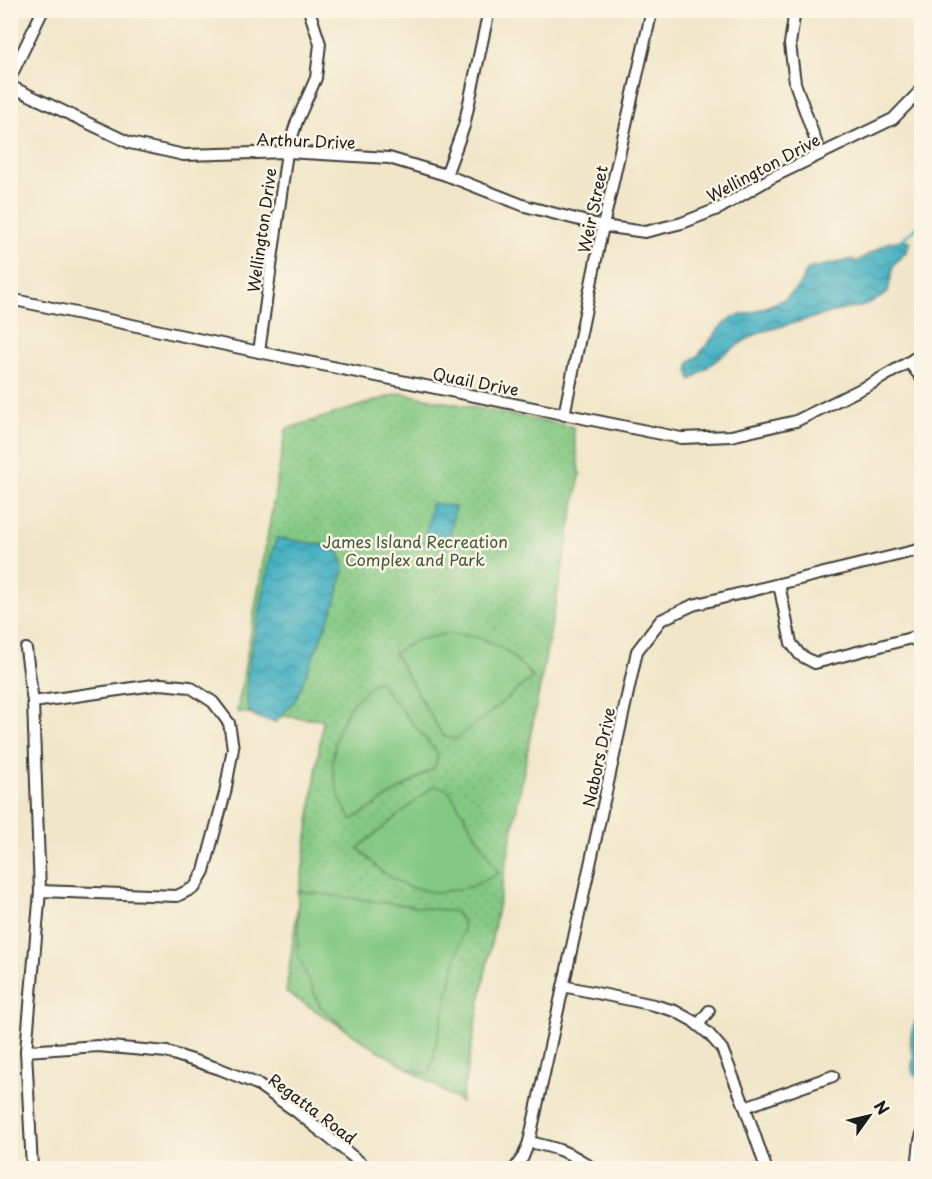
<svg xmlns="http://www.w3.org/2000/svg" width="932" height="1179" viewBox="0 0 932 1179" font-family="'Playpen Sans',sans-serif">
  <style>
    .grass { fill: url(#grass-dots); stroke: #4f724f; stroke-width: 1.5 }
    .pitch { fill: #82c882; stroke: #4f724f; stroke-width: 1.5 }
    .water { fill: url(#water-waves); stroke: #30666f; stroke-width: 1.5 }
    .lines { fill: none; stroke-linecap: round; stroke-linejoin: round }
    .stream { stroke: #45b1c2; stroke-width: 3 }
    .minor-casing { stroke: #3c3a36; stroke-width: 14 }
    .minor { stroke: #fff; stroke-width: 10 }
    .labels { text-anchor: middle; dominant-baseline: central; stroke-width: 5; stroke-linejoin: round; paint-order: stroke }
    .street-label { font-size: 16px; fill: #1c1c1c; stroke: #fcf5e5 }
    .park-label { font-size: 16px; fill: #405840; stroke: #fcf5e5 }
  </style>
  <defs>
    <pattern id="grass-dots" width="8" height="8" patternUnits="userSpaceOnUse" patternTransform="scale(1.5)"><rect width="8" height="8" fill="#82c882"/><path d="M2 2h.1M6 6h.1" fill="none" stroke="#70ab70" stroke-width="1.8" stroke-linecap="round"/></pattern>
    <pattern id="water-waves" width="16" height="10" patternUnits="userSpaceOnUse" patternTransform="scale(1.5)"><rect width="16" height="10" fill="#45b1c2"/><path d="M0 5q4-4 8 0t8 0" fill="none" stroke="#398f9d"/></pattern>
  </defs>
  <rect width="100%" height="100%" fill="#fcf5e5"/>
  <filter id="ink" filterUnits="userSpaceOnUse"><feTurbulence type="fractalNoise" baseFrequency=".0167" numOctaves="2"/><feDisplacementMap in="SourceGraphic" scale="12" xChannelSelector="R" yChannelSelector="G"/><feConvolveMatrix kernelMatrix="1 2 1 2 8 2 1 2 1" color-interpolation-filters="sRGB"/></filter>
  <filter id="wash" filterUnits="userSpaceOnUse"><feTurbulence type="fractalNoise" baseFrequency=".008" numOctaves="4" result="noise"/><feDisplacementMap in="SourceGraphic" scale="24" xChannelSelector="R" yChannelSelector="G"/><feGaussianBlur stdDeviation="1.35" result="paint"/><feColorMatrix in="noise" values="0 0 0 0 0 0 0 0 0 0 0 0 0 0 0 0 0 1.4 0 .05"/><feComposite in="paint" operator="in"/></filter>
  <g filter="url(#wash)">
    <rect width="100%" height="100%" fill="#f1e6c9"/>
    <path class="grass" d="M400,393L573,427L580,475L461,1102L286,992L323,720L237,712L286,429Z"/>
    <g class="pitch">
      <path d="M447,634C456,635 467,635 475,637C501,643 516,659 533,677L457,739L443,736L394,653L417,640Z"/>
      <path d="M377,680L438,754L435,767L352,820L339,797L332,765L337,732L350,706Z"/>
      <path d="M434,786L448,789L499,873L473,886L438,893L408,887L382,872L358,848Z"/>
      <path d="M298,891L456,912L464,925L429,1074L407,1068L349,1032L320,1006L298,955Z"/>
    </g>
    <g class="water">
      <path d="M901,240L911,241L906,252L893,266L888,292L880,298L860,307L845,309L761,332L746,340L727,352L691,380L688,370L690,361L698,356L722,325L733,317L754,312L785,299L798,287L808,269L853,259L856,262L889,242Z"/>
      <path d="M432,503L455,507L447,548L424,543Z"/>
      <path d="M277,538L325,545L335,549L339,553L344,567L336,601L296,699L276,722L259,718L249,713C241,679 254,640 261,606C266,583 268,560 277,538Z"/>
      <path d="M921,1010V1079L913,1073L912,1066L914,1057C906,1040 913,1025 921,1010Z"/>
    </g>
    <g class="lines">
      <path class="stream" d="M901,240L922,224"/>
    </g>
  </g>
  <g filter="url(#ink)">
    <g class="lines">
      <defs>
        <g id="minor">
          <path d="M795,10L790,44L795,83L820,153"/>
          <path d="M10,78L43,10"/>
          <path d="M10,86L130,143L184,155L287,152L389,158L446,175L525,206L603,226L645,232L682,223L720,208L771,178L893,119L922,89"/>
          <path d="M446,175L464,126L489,10"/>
          <path d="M10,299L259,352L681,438L731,436L796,421L871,384L909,362L922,353"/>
          <path d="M259,352L287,152L297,121L316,78L320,44L309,10"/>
          <path d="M909,362L922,379"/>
          <path d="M564,415L603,226L652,10"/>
          <path d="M779,584L791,643L800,655L815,663L911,638L922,644"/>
          <path d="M26,649L33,702L40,891L26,1051L32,1168"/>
          <path d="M33,702L161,684L190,687L213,702L229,723L233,748L225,793L204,871L195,887L177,896L40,891"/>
          <path d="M563,986L654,1005L675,1011L693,1021L709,1034L722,1049L745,1107L766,1168"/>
          <path d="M698,1025L709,1011"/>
          <path d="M26,1051L98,1046L167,1052L220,1069L257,1084L297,1112L367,1168"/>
          <path d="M745,1107L833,1076"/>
          <path d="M529,1142C553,1147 571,1152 592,1168"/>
          <path d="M515,1168L523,1157L529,1142L637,651L661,620L693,605L922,549"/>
          <path d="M917,1168L920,1141L922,1134"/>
        </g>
      </defs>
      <use href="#minor" class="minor-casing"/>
      <use href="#minor" class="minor"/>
    </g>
  </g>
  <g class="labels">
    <g class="street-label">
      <text transform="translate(306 140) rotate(2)">Arthur Drive</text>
      <text transform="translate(763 167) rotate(-28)">Wellington Drive</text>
      <text transform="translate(592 209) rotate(-78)">Weir Street</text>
      <text transform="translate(261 230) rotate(-82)">Wellington Drive</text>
      <text transform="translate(476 381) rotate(11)">Quail Drive</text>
      <text transform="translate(598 757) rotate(-78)">Nabors Drive</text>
      <text transform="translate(313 1108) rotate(37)">Regatta Road</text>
    </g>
    <g class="park-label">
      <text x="415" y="541">James Island Recreation<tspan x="415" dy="18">Complex and Park</tspan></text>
    </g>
  </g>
  <rect width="932" height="1179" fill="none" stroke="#fcf5e5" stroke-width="36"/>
  <g transform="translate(869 1116) rotate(56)" stroke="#fcf5e5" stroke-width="4.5" paint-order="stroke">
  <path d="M0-4.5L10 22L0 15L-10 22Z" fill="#1c1c1c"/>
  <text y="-9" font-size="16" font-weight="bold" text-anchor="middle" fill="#1c1c1c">N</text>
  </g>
</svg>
